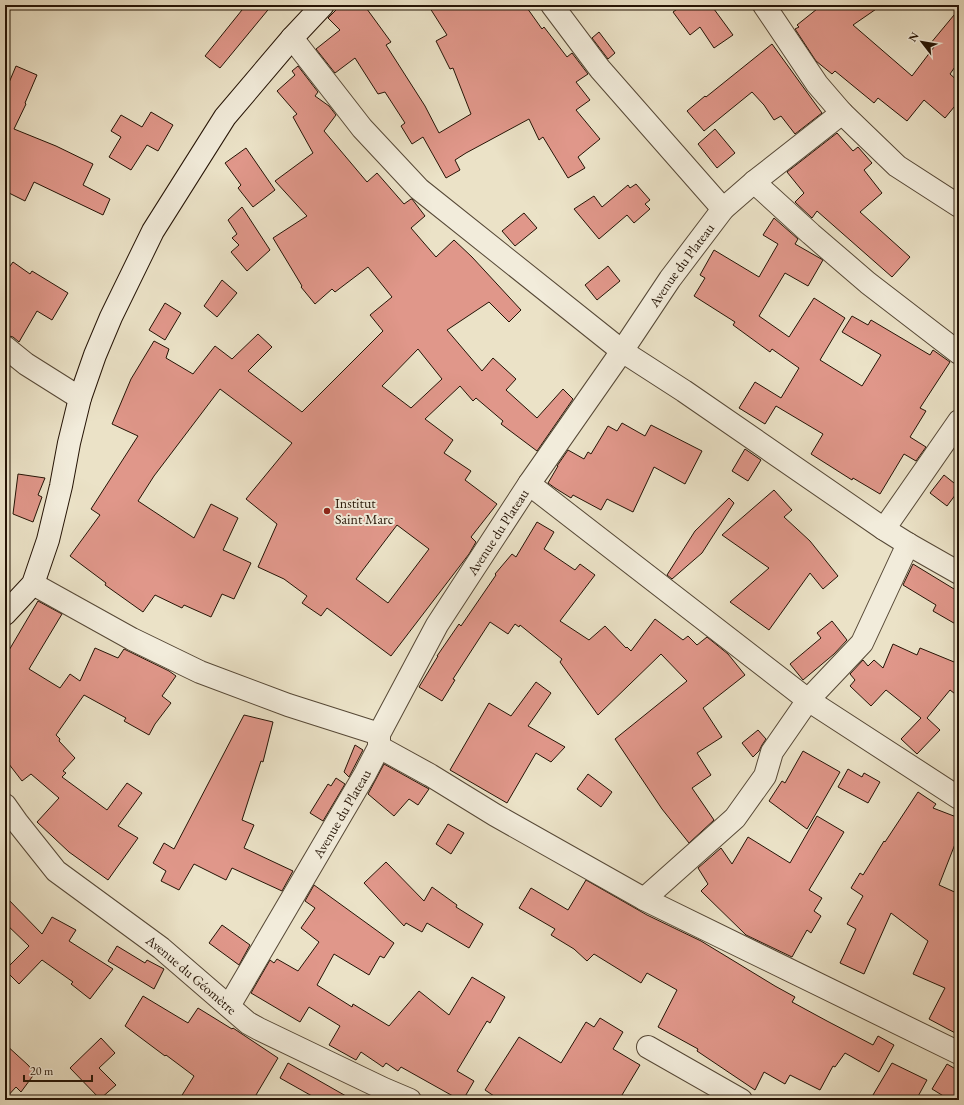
<svg xmlns="http://www.w3.org/2000/svg" width="964" height="1105" viewBox="0 0 964 1105" font-family="'EB Garamond',serif">
  <style>
    .building { fill: #e0978a; stroke: #251406; fill-rule: evenodd }
    .lines { fill: none; stroke-linecap: round; stroke-linejoin: round }
    .minor-casing { stroke: #564836; stroke-width: 24 }
    .secondary-casing { stroke: #251406; stroke-width: 24 }
    .minor { stroke: #f2ecdb; stroke-width: 22 }
    .secondary { stroke: #f2ecdb; stroke-width: 22 }
    .poi-dot { fill: #8f2418; stroke: #f2ecdb; stroke-width: 1.5 }
    .labels { text-anchor: middle; dominant-baseline: central; stroke-width: 4; stroke-linejoin: round; paint-order: stroke }
    .street-label { font-size: 14px; fill: #251406; stroke: #f2ecdb }
    .poi-label { font-size: 14px; fill: #251406; stroke: #f2ecdb; text-anchor: start }
  </style>
  <rect width="100%" height="100%" fill="#ebe2c7"/>
  <filter id="stains"><feTurbulence type="fractalNoise" baseFrequency=".005" numOctaves="4"/><feColorMatrix values="0 0 0 0 .2 0 0 0 0 .09 0 0 0 0 .02 0 0 0 .5 -.17"/></filter>
  <radialGradient id="worn" r=".72"><stop offset=".6" stop-color="#630" stop-opacity="0"/><stop offset="1" stop-color="#630" stop-opacity=".3"/></radialGradient>
  <g class="building">
    <path d="M246,5H272L220,68L205,56Z"/>
    <path d="M341,5H364L391,42L386,45L425,106L439,133L471,114L453,68L450,69L436,41L447,35L428,5H525L542,29L544,27L567,57L572,53L588,74L576,82L590,100L576,110L600,139L578,157L585,168L568,178L543,137L539,140L529,119L466,153L455,160L460,170L446,178L423,137L412,144L401,126L405,123L385,92L378,94L355,58L335,73L316,49L340,30L328,18Z"/>
    <path d="M683,5H711L733,35L714,48L700,27L690,35L673,12Z"/>
    <path d="M822,5H882L853,25L912,76L934,47L930,44L959,9V61L950,74L959,82V101L945,118L924,100L907,121L878,98L874,103L835,71L832,74L816,61L795,29L799,27L797,25Z"/>
    <path d="M599,32L615,53L608,59L592,38Z"/>
    <path d="M772,44L822,113L795,134L781,116L774,120L764,105L752,92L704,131L687,111L705,96L706,97Z"/>
    <path d="M16,66L37,75L25,103L26,104L14,129L56,146L93,164L83,185L110,199L103,215L34,182L25,201L5,191V92Z"/>
    <path d="M298,66L318,92L315,96L329,106L336,115L324,131L367,182L377,173L404,204L411,199H412L425,216L411,228L436,257L454,240L472,257L521,310L509,322L489,302L447,330L482,371L493,358L516,379L506,390L537,418L563,389L573,399L537,451L501,424L503,421L476,398L473,401L460,386L425,419L453,440L444,453L471,471L465,480L497,504L471,537L476,542L469,554L391,656L327,608L321,616L302,603L307,596L284,579L258,567L277,524L246,499L292,443L220,389L154,476L138,501L194,538L211,504L238,518L223,550L251,563L234,599L222,594L211,617L184,605L182,608L155,595L143,612L105,585L106,583L70,556L100,515L91,509L138,436L112,424L131,379L154,341L169,349L166,358L193,374L215,346L232,359L258,334L272,347L248,371L302,412L383,331L370,315L392,297L368,267L335,292L332,289L315,304L301,287L302,286L273,238L307,216L275,181L313,153L293,117L297,114L277,91L295,75L292,71ZM418,349L442,379L411,408L382,386ZM397,525L429,549L388,603L356,579Z"/>
    <path d="M151,112L173,125L158,151L147,145L131,170L109,157L121,137L111,131L121,115L142,127Z"/>
    <path d="M715,129L735,153L717,168L698,144Z"/>
    <path d="M837,133L853,151L858,147L872,163L864,170L882,193L860,212L910,257L892,277L817,211L812,218L795,202L804,193L787,172Z"/>
    <path d="M246,148L275,190L253,207L238,188L241,185L225,163Z"/>
    <path d="M636,184L650,200L645,204L650,209L634,223L627,215L599,239L574,209L594,196L602,207L628,185L630,188Z"/>
    <path d="M242,207L270,250L247,271L231,252L239,245L232,238L237,234L228,220Z"/>
    <path d="M524,213L537,228L515,246L502,231Z"/>
    <path d="M774,218L798,239L795,244L823,260L808,286L785,273L759,316L789,337L814,298L845,318L820,360L862,386L881,355L842,332L852,316L868,325L871,320L930,355L933,350L950,362L920,408L926,411L910,437L926,447L916,461L904,454L880,494L853,478L852,480L811,454L823,434L776,406L765,424L739,408L755,382L781,398L799,368L772,349L770,352L733,325L735,322L694,296L705,278L700,275L714,250L759,277L778,244L763,235Z"/>
    <path d="M13,262L30,274L32,271L68,293L52,320L37,311L19,342L13,337L5,335V273Z"/>
    <path d="M608,266L620,281L597,300L585,285Z"/>
    <path d="M222,280L237,293L217,317L204,306Z"/>
    <path d="M165,303L181,313L165,340L149,330Z"/>
    <path d="M622,423L645,436L651,425L702,451L685,484L654,467L633,512L607,499L601,510L573,495L571,498L555,488L548,483L558,466H557L568,450L584,459L588,452L591,454L608,426L617,431Z"/>
    <path d="M745,449L761,460L748,481L732,471Z"/>
    <path d="M18,474L45,478L38,495L42,497L33,522L13,514Z"/>
    <path d="M944,475L959,487V490L947,506L930,493Z"/>
    <path d="M774,490L792,510L784,517L810,541L838,576L823,589L810,573L769,630L730,602L769,568L722,535Z"/>
    <path d="M729,498L734,503L702,553L672,579L667,575L695,531Z"/>
    <path d="M537,522L554,532L544,549L575,570L580,564L595,575L560,621L589,640L605,626L626,648L627,647L631,651L655,619L683,640L688,636L697,645L707,637L728,654L745,675L703,708L722,737L697,753L711,775L692,788L714,820L689,843L662,809L615,739L687,681L661,654L598,715L560,662L562,659L520,625L519,627L515,624L508,634L490,622L453,679L455,680L442,701L419,687L438,656H437L459,624L461,626L496,575L495,574L512,554L516,557Z"/>
    <path d="M913,564L959,592V626L933,611L936,605L903,585Z"/>
    <path d="M38,601L62,614L29,669L60,688L70,674L80,681L95,648L118,658L124,649L169,671L176,676L162,696L171,703L155,724L149,735L124,721L126,718L84,695L56,735L60,739L59,741L75,758L63,771L66,773L62,777L107,810L127,783L142,793L118,826L138,838L108,880L69,852L37,822L59,798L31,774L22,781L5,759V657Z"/>
    <path d="M832,621L847,640L834,654L803,680L790,664L821,638L817,633Z"/>
    <path d="M893,644L917,655L920,648L959,664V697L950,690L927,718L940,730L917,754L901,739L921,718L886,690L871,706L850,686L855,680L850,674L863,660L868,666L874,660L883,668Z"/>
    <path d="M536,682L551,693L528,726L565,747L551,762L536,753L507,803L450,770L489,703L511,716Z"/>
    <path d="M244,715L273,722L263,762L261,761L242,820L254,825L244,848L293,871L282,891L232,868L226,880L194,864L179,890L161,881L166,871L153,863L164,843L174,849Z"/>
    <path d="M758,730L766,739L762,745L759,751L753,757L742,743Z"/>
    <path d="M355,745L363,750L349,777L344,772Z"/>
    <path d="M803,751L840,772L807,829L769,801L782,781L785,783Z"/>
    <path d="M384,764L429,789L418,805L409,799L394,816L368,794Z"/>
    <path d="M848,769L862,777L864,773L880,782L868,803L838,787Z"/>
    <path d="M588,774L612,792L601,807L577,789Z"/>
    <path d="M336,778L345,784L323,821L310,813L328,784L331,786Z"/>
    <path d="M918,792L936,804L933,808L959,818V834L939,885L959,894V1035L929,1019L945,988L913,974L928,941L891,913L864,974L840,963L856,929L847,924L863,896L851,888L860,873L863,875L884,841L885,842Z"/>
    <path d="M817,816L844,832L809,890L822,898L814,911L821,916L811,933L807,930L792,957L746,935L701,891L708,884L698,868L721,848L732,864L748,837L790,863Z"/>
    <path d="M448,824L464,833L451,854L436,844Z"/>
    <path d="M386,862L424,901L432,887L457,905L456,907L483,924L469,948L427,923L422,932L406,923L404,926L364,883Z"/>
    <path d="M586,880L647,915L701,941L775,986L795,997L792,1002L827,1021L873,1045L878,1036L894,1045L879,1072L845,1053L835,1067L833,1066L820,1090L790,1075L785,1084L764,1072L755,1090L697,1051L698,1049L658,1027L677,990L647,973L641,983L594,954L587,961L574,949L551,935L555,929L519,908L531,888L568,910Z"/>
    <path d="M314,885L394,943L384,958L380,956L369,975L334,954L317,985L352,1007L353,1004L389,1026L419,991L449,1015L472,977L505,997L490,1023L487,1021L457,1071L474,1081L463,1100H460L401,1067L398,1071L386,1063L383,1067L361,1052L356,1060L329,1045L340,1026L309,1007L300,1022L251,993L270,960L274,963L277,959L298,971L319,942L301,928L315,908L305,901Z"/>
    <path d="M5,896L42,934L52,917L76,930L69,941L113,969L90,999L71,984L73,982L42,960L19,984L5,970L29,946L5,923Z"/>
    <path d="M222,925L250,945L239,965L209,943Z"/>
    <path d="M117,946L145,963L147,960L164,969L154,989L108,961Z"/>
    <path d="M143,996L188,1023L198,1008L232,1029L233,1028L278,1058L253,1100H179L194,1076L166,1055L165,1056L125,1026Z"/>
    <path d="M600,1018L623,1032L613,1049L640,1065L619,1100H500L485,1090L519,1037L561,1063L586,1022L594,1027Z"/>
    <path d="M101,1038L115,1053L99,1068L116,1085L100,1099L70,1068Z"/>
    <path d="M5,1044L28,1065L35,1073L21,1092L16,1087L5,1099Z"/>
    <path d="M288,1063L353,1100H319L280,1078Z"/>
    <path d="M892,1063L927,1080L916,1100H870Z"/>
    <path d="M947,1064L959,1071V1091L954,1100H950L932,1089Z"/>
  </g>
  <g class="lines">
    <defs>
      <g id="minor">
        <path d="M552,5L600,69L723,209"/>
        <path d="M764,5L817,84L842,113L897,166L959,206"/>
        <path d="M292,38L362,128L419,189L622,351L684,391L884,529L908,544L959,573"/>
        <path d="M754,182L811,234L868,283L959,353"/>
        <path d="M5,347L26,364L80,398"/>
        <path d="M529,484L808,700L959,798"/>
        <path d="M884,529L959,421"/>
        <path d="M33,584L132,639L200,672L288,705L379,734"/>
        <path d="M379,747L430,775L495,815L644,899L959,1053"/>
        <path id="s1" d="M5,805L17,822L56,871L161,948L248,1023L259,1029L384,1089L410,1100"/>
        <path d="M644,899L735,818L765,776L772,752L808,700L862,643L908,544"/>
        <path id="s2" d="M229,1006L365,774L379,747V734L437,625L529,484L622,351L670,279L723,209L754,182L842,113"/>
        <path d="M648,1047L741,1100"/>
      </g>
      <path id="secondary" d="M5,614L33,584L48,540L61,486L69,443L80,398L95,355L111,317L153,231L225,117L292,38L323,5"/>
    </defs>
    <use href="#minor" class="minor-casing"/>
    <use href="#secondary" class="secondary-casing"/>
    <use href="#minor" class="minor"/>
    <use href="#secondary" class="secondary"/>
  </g>
  <circle class="poi-dot" cx="327" cy="511" r="4"/>
  <g class="labels">
    <g class="street-label">
      <text stroke="none"><textPath href="#s2" startOffset="871">Avenue du Plateau</textPath></text>
      <text stroke="none"><textPath href="#s2" startOffset="547">Avenue du Plateau</textPath></text>
      <text stroke="none"><textPath href="#s2" startOffset="223">Avenue du Plateau</textPath></text>
      <text stroke="none"><textPath href="#s1" startOffset="254">Avenue du Géomètre</textPath></text>
    </g>
    <g class="poi-label">
      <text x="335" y="503">Institut<tspan x="335" dy="16">Saint Marc</tspan></text>
    </g>
  </g>
  <rect width="964" height="1105" fill="none" stroke="#ebe2c7" stroke-width="20"/>
  <rect x="6" y="6" width="952" height="1093" fill="none" stroke="#251406" stroke-width="2"/>
  <rect x="10" y="10" width="944" height="1085" fill="none" stroke="#251406"/>
  <g transform="translate(922 42) rotate(301)" stroke="#f2ecdb" stroke-width="3" paint-order="stroke">
  <path d="M0-3L7 15L0 10L-7 15Z" fill="#251406"/>
  <text y="-6" font-size="11" font-weight="bold" text-anchor="middle" fill="#251406">N</text>
  </g>
  <path d="M24 1075v6h68v-6" fill="none" stroke="#251406" stroke-width="2"/>
  <text x="30" y="1075" font-size="12" fill="#251406" stroke="#f2ecdb" stroke-width="3" paint-order="stroke">20 m</text>
  <rect width="100%" height="100%" filter="url(#stains)"/>
  <rect width="100%" height="100%" fill="url(#worn)"/>
</svg>
